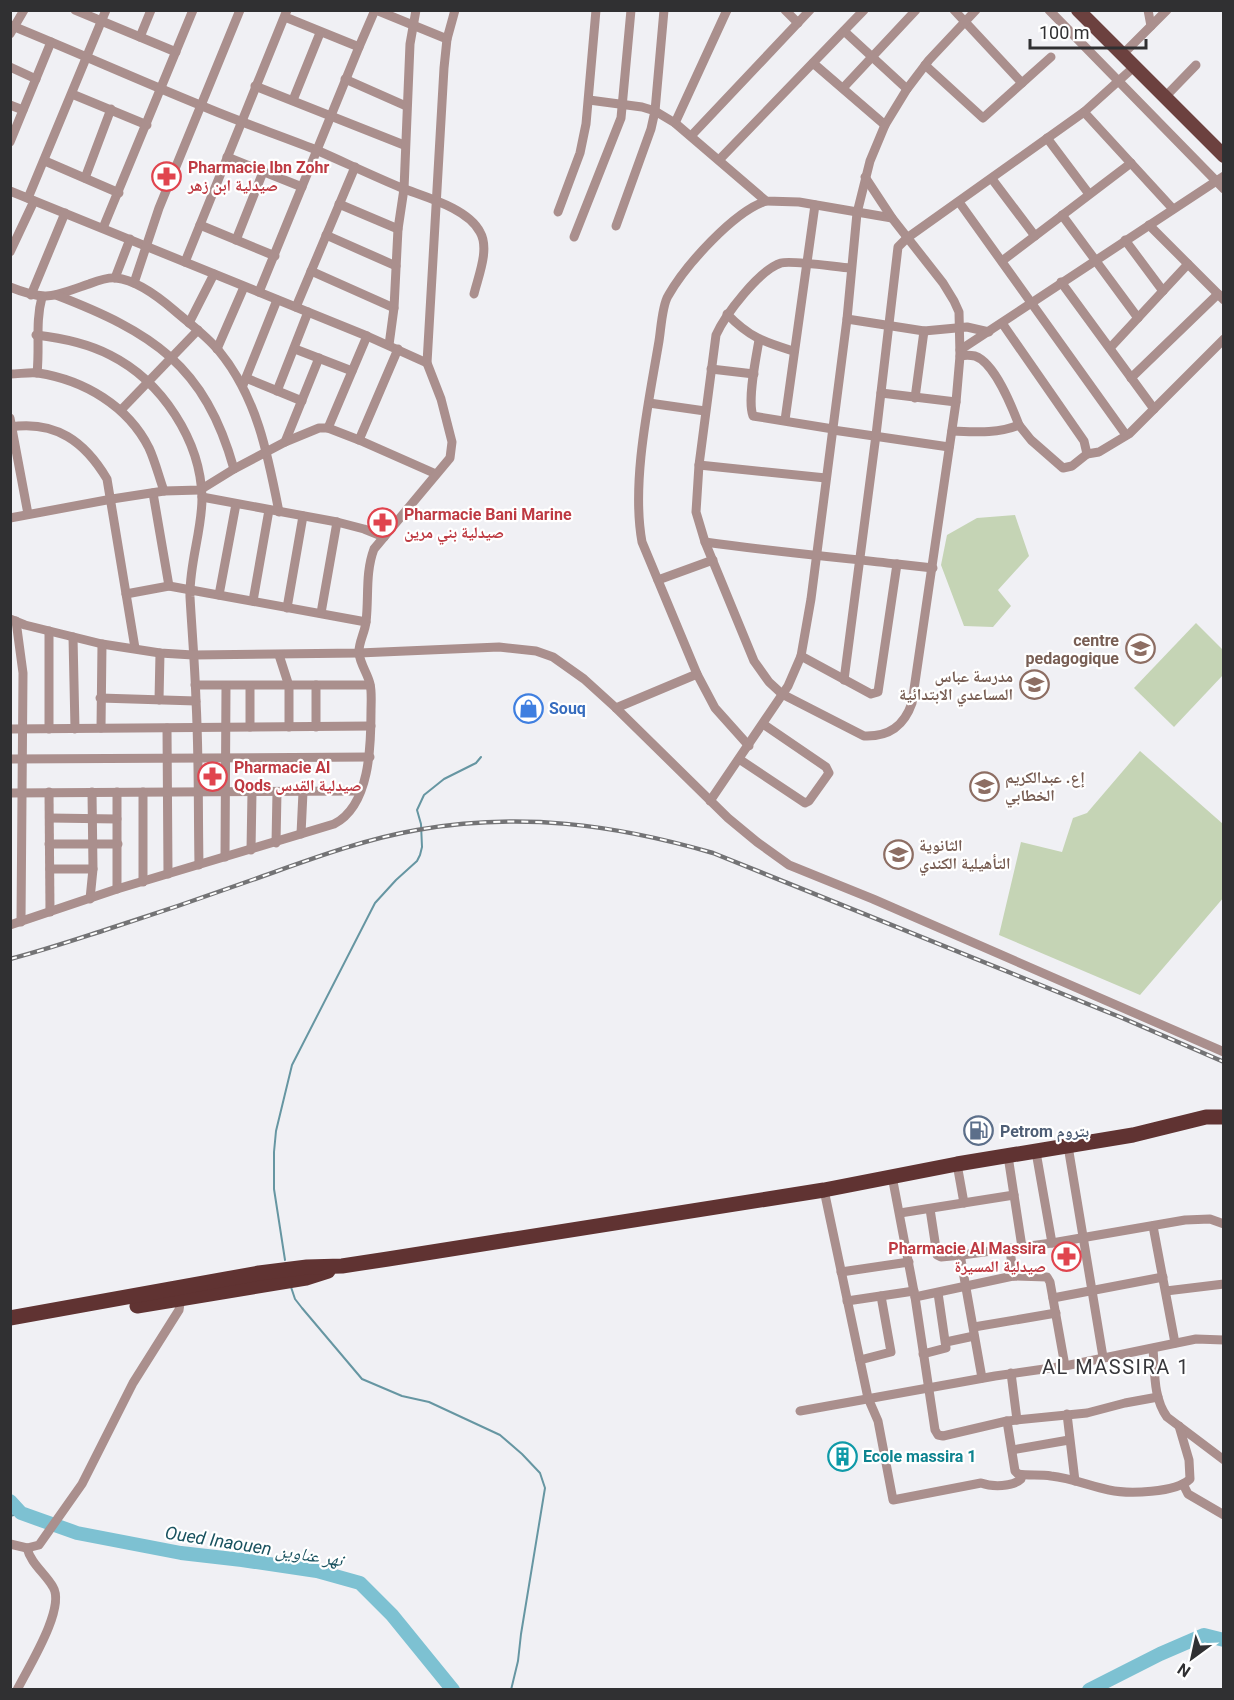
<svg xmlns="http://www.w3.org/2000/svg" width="1234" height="1700" viewBox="0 0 1234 1700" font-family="Roboto,'Noto Naskh Arabic',sans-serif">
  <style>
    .green { fill: #c5d4b5 }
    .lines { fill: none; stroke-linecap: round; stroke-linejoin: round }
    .stream { stroke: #6696a2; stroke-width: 2 }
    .river { stroke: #7dc1d2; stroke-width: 14 }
    .minor { stroke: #aa8f8d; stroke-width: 9 }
    .primary { stroke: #6c413f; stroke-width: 14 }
    .trunk { stroke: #603332; stroke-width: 15 }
    .rail-casing { stroke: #737375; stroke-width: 4.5 }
    .rail { stroke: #fff; stroke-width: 2; stroke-dasharray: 7; stroke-linecap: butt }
    .labels { text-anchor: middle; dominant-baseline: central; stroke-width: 4.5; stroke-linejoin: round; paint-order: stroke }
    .health-label { font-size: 16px; font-weight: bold; fill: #be3a42; stroke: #fff; text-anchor: start }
    .education-label { font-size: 16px; font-weight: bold; fill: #785e54; stroke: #fff; text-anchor: end }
    .shop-label { font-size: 16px; font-weight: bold; fill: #366cbe; stroke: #fff; text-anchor: start }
    .service-label { font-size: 16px; font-weight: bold; fill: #4e5e75; stroke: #fff; text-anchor: start }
    .culture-label { font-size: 16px; font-weight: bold; fill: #0d838f; stroke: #fff; text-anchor: start }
    .water-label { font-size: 18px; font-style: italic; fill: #1a5360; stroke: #fff }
    .quarter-label { font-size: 20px; letter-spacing: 1.5px; fill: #37373b; stroke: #fff }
  </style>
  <rect width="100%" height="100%" fill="#f0f0f4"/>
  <g class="green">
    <path d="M1015,515L1029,556L998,590L1011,606L993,627L964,626L941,565L947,535L977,518Z"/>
    <path d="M1196,623L1223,650V675L1174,727L1134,688Z"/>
    <path d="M1140,751L1223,824L1224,897L1140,995L999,935L1021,842L1062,852L1073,818L1087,813Z"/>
  </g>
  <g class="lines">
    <g class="stream">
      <path d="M285,1260L274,1189V1152L276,1131L292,1065L375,903L396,880L417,861L420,855L422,847L421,824L417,810L424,795L444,779L476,763L481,757"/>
      <path d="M291,1287L295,1299L302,1308L362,1379L402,1396L429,1402L500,1435L522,1454L540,1473L545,1488L521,1634L518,1661L511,1690"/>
      <path d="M10,1516L21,1513"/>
    </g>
    <g class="river">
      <path d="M10,1501L21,1513L77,1533L181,1553L242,1560L317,1571L360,1583L392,1615L453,1690"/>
      <path d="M1089,1690L1160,1654L1204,1635L1224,1640"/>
    </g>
    <g class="minor">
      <path d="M75,10L176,52"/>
      <path d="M376,10L447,39"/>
      <path d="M785,10L798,23"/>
      <path d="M954,10L1022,83"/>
      <path d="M1049,10L1224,189"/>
      <path d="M1148,10L1151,26"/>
      <path d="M285,17L359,47"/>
      <path d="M10,25C74,51 136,79 200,105C237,121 276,134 314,149C344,162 373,176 402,188C425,197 468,208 480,232C490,249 478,277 474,294"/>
      <path d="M844,31L907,89"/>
      <path d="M10,34L24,10"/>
      <path d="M140,37L151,10"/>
      <path d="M1122,55L1167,10"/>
      <path d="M813,63L885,125"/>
      <path d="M925,65L983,118L1051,57"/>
      <path d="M10,67L36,79"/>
      <path d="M345,79L406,106"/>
      <path d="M255,86L404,145"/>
      <path d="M843,88L916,10"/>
      <path d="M72,94L147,125"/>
      <path d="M1164,98L1196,65"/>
      <path d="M293,100L320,33"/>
      <path d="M589,100L642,107L655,111L675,123L766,201L799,202L892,218"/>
      <path d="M10,105L23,110"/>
      <path d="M1084,112L1173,209"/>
      <path d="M675,123L727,10"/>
      <path d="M691,136L810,10"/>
      <path d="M1047,138L1089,194"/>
      <path d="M10,142L51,42"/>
      <path d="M227,157L302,187"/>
      <path d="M719,160L864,10"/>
      <path d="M45,161L119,193"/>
      <path d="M85,178L111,109"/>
      <path d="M992,179L1035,236"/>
      <path d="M10,191L367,336L427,363"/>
      <path d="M28,198L106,10"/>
      <path d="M959,202L1126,435"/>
      <path d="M339,204L398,229"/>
      <path d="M558,212L580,153L586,124L596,10"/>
      <path d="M1062,215L1138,318"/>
      <path d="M200,225L275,256"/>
      <path d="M1149,225L1224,300"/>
      <path d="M616,226L651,129L655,111L664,10"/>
      <path d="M103,228L193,10"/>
      <path d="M326,235L396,266"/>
      <path d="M574,237L621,118L631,10"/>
      <path d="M236,240L263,172"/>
      <path d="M1125,240L1163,291"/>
      <path d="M10,252L34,201"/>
      <path d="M1002,261L1131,163"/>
      <path d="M185,262L287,10"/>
      <path d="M851,268C836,267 792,260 781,263C759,270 725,315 716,335L699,465L696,512L705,542L754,661L769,682L782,694L864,736C889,737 904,726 912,703L956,402L960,356L959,312L954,301L943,283L892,218L865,177"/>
      <path d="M311,271L394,308"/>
      <path d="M115,278L130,239"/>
      <path d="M1061,282L1154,409"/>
      <path d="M134,283L159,208L240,10"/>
      <path d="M10,287C47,302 53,296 89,284C97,281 107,277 116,278C137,280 160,298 175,311C190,324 207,336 219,351C257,397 268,455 279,512"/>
      <path d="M259,292L359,47L375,10"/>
      <path d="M31,295L65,213"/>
      <path d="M56,295C152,332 205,365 234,469"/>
      <path d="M296,307L355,167"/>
      <path d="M727,314C749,337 764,342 793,351"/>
      <path d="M847,319L924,331L967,327L989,332"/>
      <path d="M189,323L214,274"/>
      <path d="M36,335C62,338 87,343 110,355C162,381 201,441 202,498C202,531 189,564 190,597C192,632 195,667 196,701C199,756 198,810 199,865"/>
      <path d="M759,340C756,358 747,400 753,416L833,429"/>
      <path d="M389,345L394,308L398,229L404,189L410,44L416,10"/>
      <path d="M1110,348L1188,264"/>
      <path d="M217,349L244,287"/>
      <path d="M295,349L352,371"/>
      <path d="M960,350L1224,176"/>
      <path d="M960,356C965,355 970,355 975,356C995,363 1012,407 1019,425"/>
      <path d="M711,369L754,374"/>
      <path d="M37,373C40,347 35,323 42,297"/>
      <path d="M10,374C19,374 29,372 38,373C84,380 128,406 149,448C155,461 159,477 164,491"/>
      <path d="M246,378L302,401"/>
      <path d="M1131,378L1218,294"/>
      <path d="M243,385L277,300"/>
      <path d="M277,391L308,312"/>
      <path d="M881,393L956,402"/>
      <path d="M915,398L924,331"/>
      <path d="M649,403L705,411"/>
      <path d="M121,410L198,330"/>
      <path d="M10,418L28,514"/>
      <path d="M785,420L815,205"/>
      <path d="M10,427C56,420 85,442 107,479L135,648"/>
      <path d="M328,428L367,336"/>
      <path d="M833,430L949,447"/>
      <path d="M952,431C975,432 998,434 1019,425L1031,440L1063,468L1072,466L1087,454L1084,441L1002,323"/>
      <path d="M359,440L398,349"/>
      <path d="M285,442L319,358"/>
      <path d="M1087,454L1099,452L1129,434L1224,339"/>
      <path d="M699,465L826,478"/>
      <path d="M153,493L169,586"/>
      <path d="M202,497L337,522L364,529L384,537"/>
      <path d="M10,518L112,499L164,491L200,490L234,469L285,442L319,428H328L359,440L436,474"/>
      <path d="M705,542C769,551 833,557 897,564L878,692L871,694L801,656"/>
      <path d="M897,564L933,568"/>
      <path d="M658,580L713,560"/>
      <path d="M126,594L169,586L366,622"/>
      <path d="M219,595L236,504"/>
      <path d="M253,601L269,510"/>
      <path d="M287,608L303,516"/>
      <path d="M321,613L337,522"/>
      <path d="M10,619L25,625L102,644L160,653L193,655L359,653L499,647L536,651L553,657L584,679L616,708L728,818L757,842L789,865L873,899L1224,1052"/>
      <path d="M16,621L23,673L21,922"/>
      <path d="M73,637L75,729"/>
      <path d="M279,655L289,686V727"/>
      <path d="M844,680L876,435L898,247L907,238L1084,112L1134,67"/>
      <path d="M195,685H370"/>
      <path d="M250,686V727"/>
      <path d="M100,698L196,701"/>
      <path d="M159,700L160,653"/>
      <path d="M616,708L697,674"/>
      <path d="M316,727V685"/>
      <path d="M101,728L102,644"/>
      <path d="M167,728L168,874"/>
      <path d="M10,729L371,726"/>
      <path d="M49,729V631"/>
      <path d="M749,746L715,708L697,674L642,542C631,482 649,401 659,341C661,329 662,306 668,296C685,266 733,212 766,201"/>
      <path d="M10,759L370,757"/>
      <path d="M739,759L805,803L809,801L829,773L826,767L763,724"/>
      <path d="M49,792L50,912"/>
      <path d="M117,792V889"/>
      <path d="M10,793L360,791"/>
      <path d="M710,801L788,686L801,656L811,599L847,319L857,213L870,161L885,125L907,89L929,60L976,10"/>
      <path d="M50,818L117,819"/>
      <path d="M301,834L303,792"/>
      <path d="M276,843L277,792"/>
      <path d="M49,844H118"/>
      <path d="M251,850L252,792"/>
      <path d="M225,857L226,686"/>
      <path d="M50,869H93"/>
      <path d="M143,882V792"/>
      <path d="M90,899L93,869L92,792"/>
      <path d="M10,925L117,889L334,824C370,806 371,746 371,711C371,703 372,692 370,684C368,674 360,664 359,653C358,644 365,632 366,622C369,597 365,573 374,549L450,458L452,442L441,399L427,363L444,68L447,39L455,10"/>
      <path d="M1068,1146L1103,1357"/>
      <path d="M1036,1152L1052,1243"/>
      <path d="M1008,1156L1022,1247"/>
      <path d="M957,1164L964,1203"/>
      <path d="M892,1176L915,1297L935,1430L938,1435L943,1436L1007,1421L1087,1413L1125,1403L1158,1397"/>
      <path d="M824,1190L868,1398L878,1421L893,1500L981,1483C992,1487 1013,1487 1021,1479L1022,1475"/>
      <path d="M930,1209L937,1255L941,1257L962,1255"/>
      <path d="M900,1213L1014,1195"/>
      <path d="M1153,1226L1175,1343"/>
      <path d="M1010,1248L1013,1276"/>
      <path d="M841,1272L909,1262"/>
      <path d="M1166,1291L1224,1284"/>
      <path d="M915,1297L1013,1276L1047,1277L1050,1282L1065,1366"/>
      <path d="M1053,1298L1163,1277"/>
      <path d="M847,1301L914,1291"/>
      <path d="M974,1327L1056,1313"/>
      <path d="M946,1342L974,1336"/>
      <path d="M1153,1349C1155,1371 1153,1398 1167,1417L1224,1460"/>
      <path d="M923,1354L946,1348L938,1293"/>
      <path d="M860,1360L891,1352L881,1296"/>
      <path d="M1011,1373L1017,1420"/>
      <path d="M982,1378L961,1260L962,1255L1052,1243L1185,1220L1210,1219L1224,1224"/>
      <path d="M800,1411L995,1376L1065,1366L1196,1339L1224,1340"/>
      <path d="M1067,1414L1075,1481"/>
      <path d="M1007,1421L1015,1471L1018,1474C1029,1476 1040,1474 1051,1476C1071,1478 1090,1486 1109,1490C1128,1494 1176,1493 1190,1479L1189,1460L1179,1426"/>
      <path d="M1012,1450L1069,1440"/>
      <path d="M1183,1484L1188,1494L1224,1515"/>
      <path d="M10,1544L27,1548L39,1545L82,1484L133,1383L179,1310L181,1296"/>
      <path d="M17,1690C28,1668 66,1608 53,1587C45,1573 31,1564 27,1548"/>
    </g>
    <path class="primary" d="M1078,10L1224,156"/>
    <g class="trunk">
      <path d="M137,1306L306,1278L328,1271"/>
      <path d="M10,1318L259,1273L307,1267L342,1266L388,1259L824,1190L957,1164L1133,1135L1206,1117H1224"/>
    </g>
    <defs>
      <path id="rail" d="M10,959C41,951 71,941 102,931C152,915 202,898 252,880C306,861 360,840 417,830C520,812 613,824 713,853L1120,1017L1224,1062"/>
    </defs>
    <use href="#rail" class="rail-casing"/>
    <use href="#rail" class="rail"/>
  </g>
  <defs>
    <symbol id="pharmacy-ring" viewBox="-11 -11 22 22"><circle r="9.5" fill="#fff" stroke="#e0444e" stroke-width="1.5"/><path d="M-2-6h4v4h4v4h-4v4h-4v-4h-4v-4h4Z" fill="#e0444e"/></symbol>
    <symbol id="university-ring" viewBox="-11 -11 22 22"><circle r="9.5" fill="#fff" stroke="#8d6e63" stroke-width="1.5"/><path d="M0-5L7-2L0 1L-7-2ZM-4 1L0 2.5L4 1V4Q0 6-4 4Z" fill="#8d6e63"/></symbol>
    <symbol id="school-ring" viewBox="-11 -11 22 22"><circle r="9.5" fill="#fff" stroke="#8d6e63" stroke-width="1.5"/><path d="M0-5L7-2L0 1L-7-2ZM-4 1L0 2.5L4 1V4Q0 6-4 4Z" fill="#8d6e63"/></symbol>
    <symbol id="shop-ring" viewBox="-11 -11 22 22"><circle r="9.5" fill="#fff" stroke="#3f7fe0" stroke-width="1.5"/><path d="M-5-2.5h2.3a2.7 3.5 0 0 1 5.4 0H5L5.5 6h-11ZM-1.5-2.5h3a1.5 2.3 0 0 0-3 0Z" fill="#3f7fe0"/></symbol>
    <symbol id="fuel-ring" viewBox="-11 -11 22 22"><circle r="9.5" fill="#fff" stroke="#5c6f8a" stroke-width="1.5"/><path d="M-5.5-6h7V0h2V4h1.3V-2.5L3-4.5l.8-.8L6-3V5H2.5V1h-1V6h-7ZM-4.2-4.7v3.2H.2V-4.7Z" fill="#5c6f8a"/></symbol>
    <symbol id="building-ring" viewBox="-11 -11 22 22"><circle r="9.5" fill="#fff" stroke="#0f9aa8" stroke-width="1.5"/><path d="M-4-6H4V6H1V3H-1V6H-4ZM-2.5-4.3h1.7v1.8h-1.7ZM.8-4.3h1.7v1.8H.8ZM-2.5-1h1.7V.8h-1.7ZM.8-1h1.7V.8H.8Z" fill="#0f9aa8"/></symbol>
  </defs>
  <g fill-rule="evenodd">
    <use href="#pharmacy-ring" x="150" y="160" width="33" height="33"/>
    <use href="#pharmacy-ring" x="366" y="506" width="33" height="33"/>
    <use href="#university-ring" x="1124" y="632" width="33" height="33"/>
    <use href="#school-ring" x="1018" y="668" width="33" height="33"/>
    <use href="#shop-ring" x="512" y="692" width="33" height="33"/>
    <use href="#pharmacy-ring" x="196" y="760" width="33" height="33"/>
    <use href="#school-ring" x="968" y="770" width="33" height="33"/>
    <use href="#school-ring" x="882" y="838" width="33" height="33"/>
    <use href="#fuel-ring" x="962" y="1114" width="33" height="33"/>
    <use href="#pharmacy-ring" x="1050" y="1240" width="33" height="33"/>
    <use href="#building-ring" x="826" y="1440" width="33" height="33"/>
  </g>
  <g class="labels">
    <g class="health-label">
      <text x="188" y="167">Pharmacie Ibn Zohr<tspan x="188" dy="18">صيدلية ابن زهر</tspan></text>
      <text x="404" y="514">Pharmacie Bani Marine<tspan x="404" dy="18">صيدلية بني مرين</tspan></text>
      <text x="234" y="767">Pharmacie Al<tspan x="234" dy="18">Qods صيدلية القدس</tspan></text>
      <text x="1046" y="1248" text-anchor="end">Pharmacie Al Massira<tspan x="1046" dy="18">صيدلية المسيرة</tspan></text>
    </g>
    <g class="education-label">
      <text x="1119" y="640">centre<tspan x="1119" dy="18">pedagogique</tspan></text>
      <text x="1013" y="676">مدرسة عباس<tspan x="1013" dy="18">المساعدي الابتدائية</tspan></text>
      <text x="1005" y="777" text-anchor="start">إع. عبدالكريم<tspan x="1005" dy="18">الخطابي</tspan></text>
      <text x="919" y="845" text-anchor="start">الثانوية<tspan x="919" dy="18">التأهيلية الكندي</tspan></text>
    </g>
    <g class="shop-label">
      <text x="549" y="708">Souq</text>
    </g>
    <g class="service-label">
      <text x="1000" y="1131">Petrom بتروم</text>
    </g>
    <g class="culture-label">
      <text x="863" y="1456">Ecole massira 1</text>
    </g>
    <g class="water-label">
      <text transform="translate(254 1546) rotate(9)">Oued Inaouen نهر عناوين</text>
    </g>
    <g class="quarter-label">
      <text x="1116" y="1367">AL MASSIRA 1</text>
    </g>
  </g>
  <rect width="1234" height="1700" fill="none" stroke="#303032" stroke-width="24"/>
  <g transform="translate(1192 1658) rotate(213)" stroke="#ffffff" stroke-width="4.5" paint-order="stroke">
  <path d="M0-4.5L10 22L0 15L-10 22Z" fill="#303032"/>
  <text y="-9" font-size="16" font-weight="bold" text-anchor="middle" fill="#303032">N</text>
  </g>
  <path d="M1030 39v9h116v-9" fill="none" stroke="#303032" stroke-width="3"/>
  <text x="1039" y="39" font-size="18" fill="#303032" stroke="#ffffff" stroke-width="4.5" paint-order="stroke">100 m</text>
</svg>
